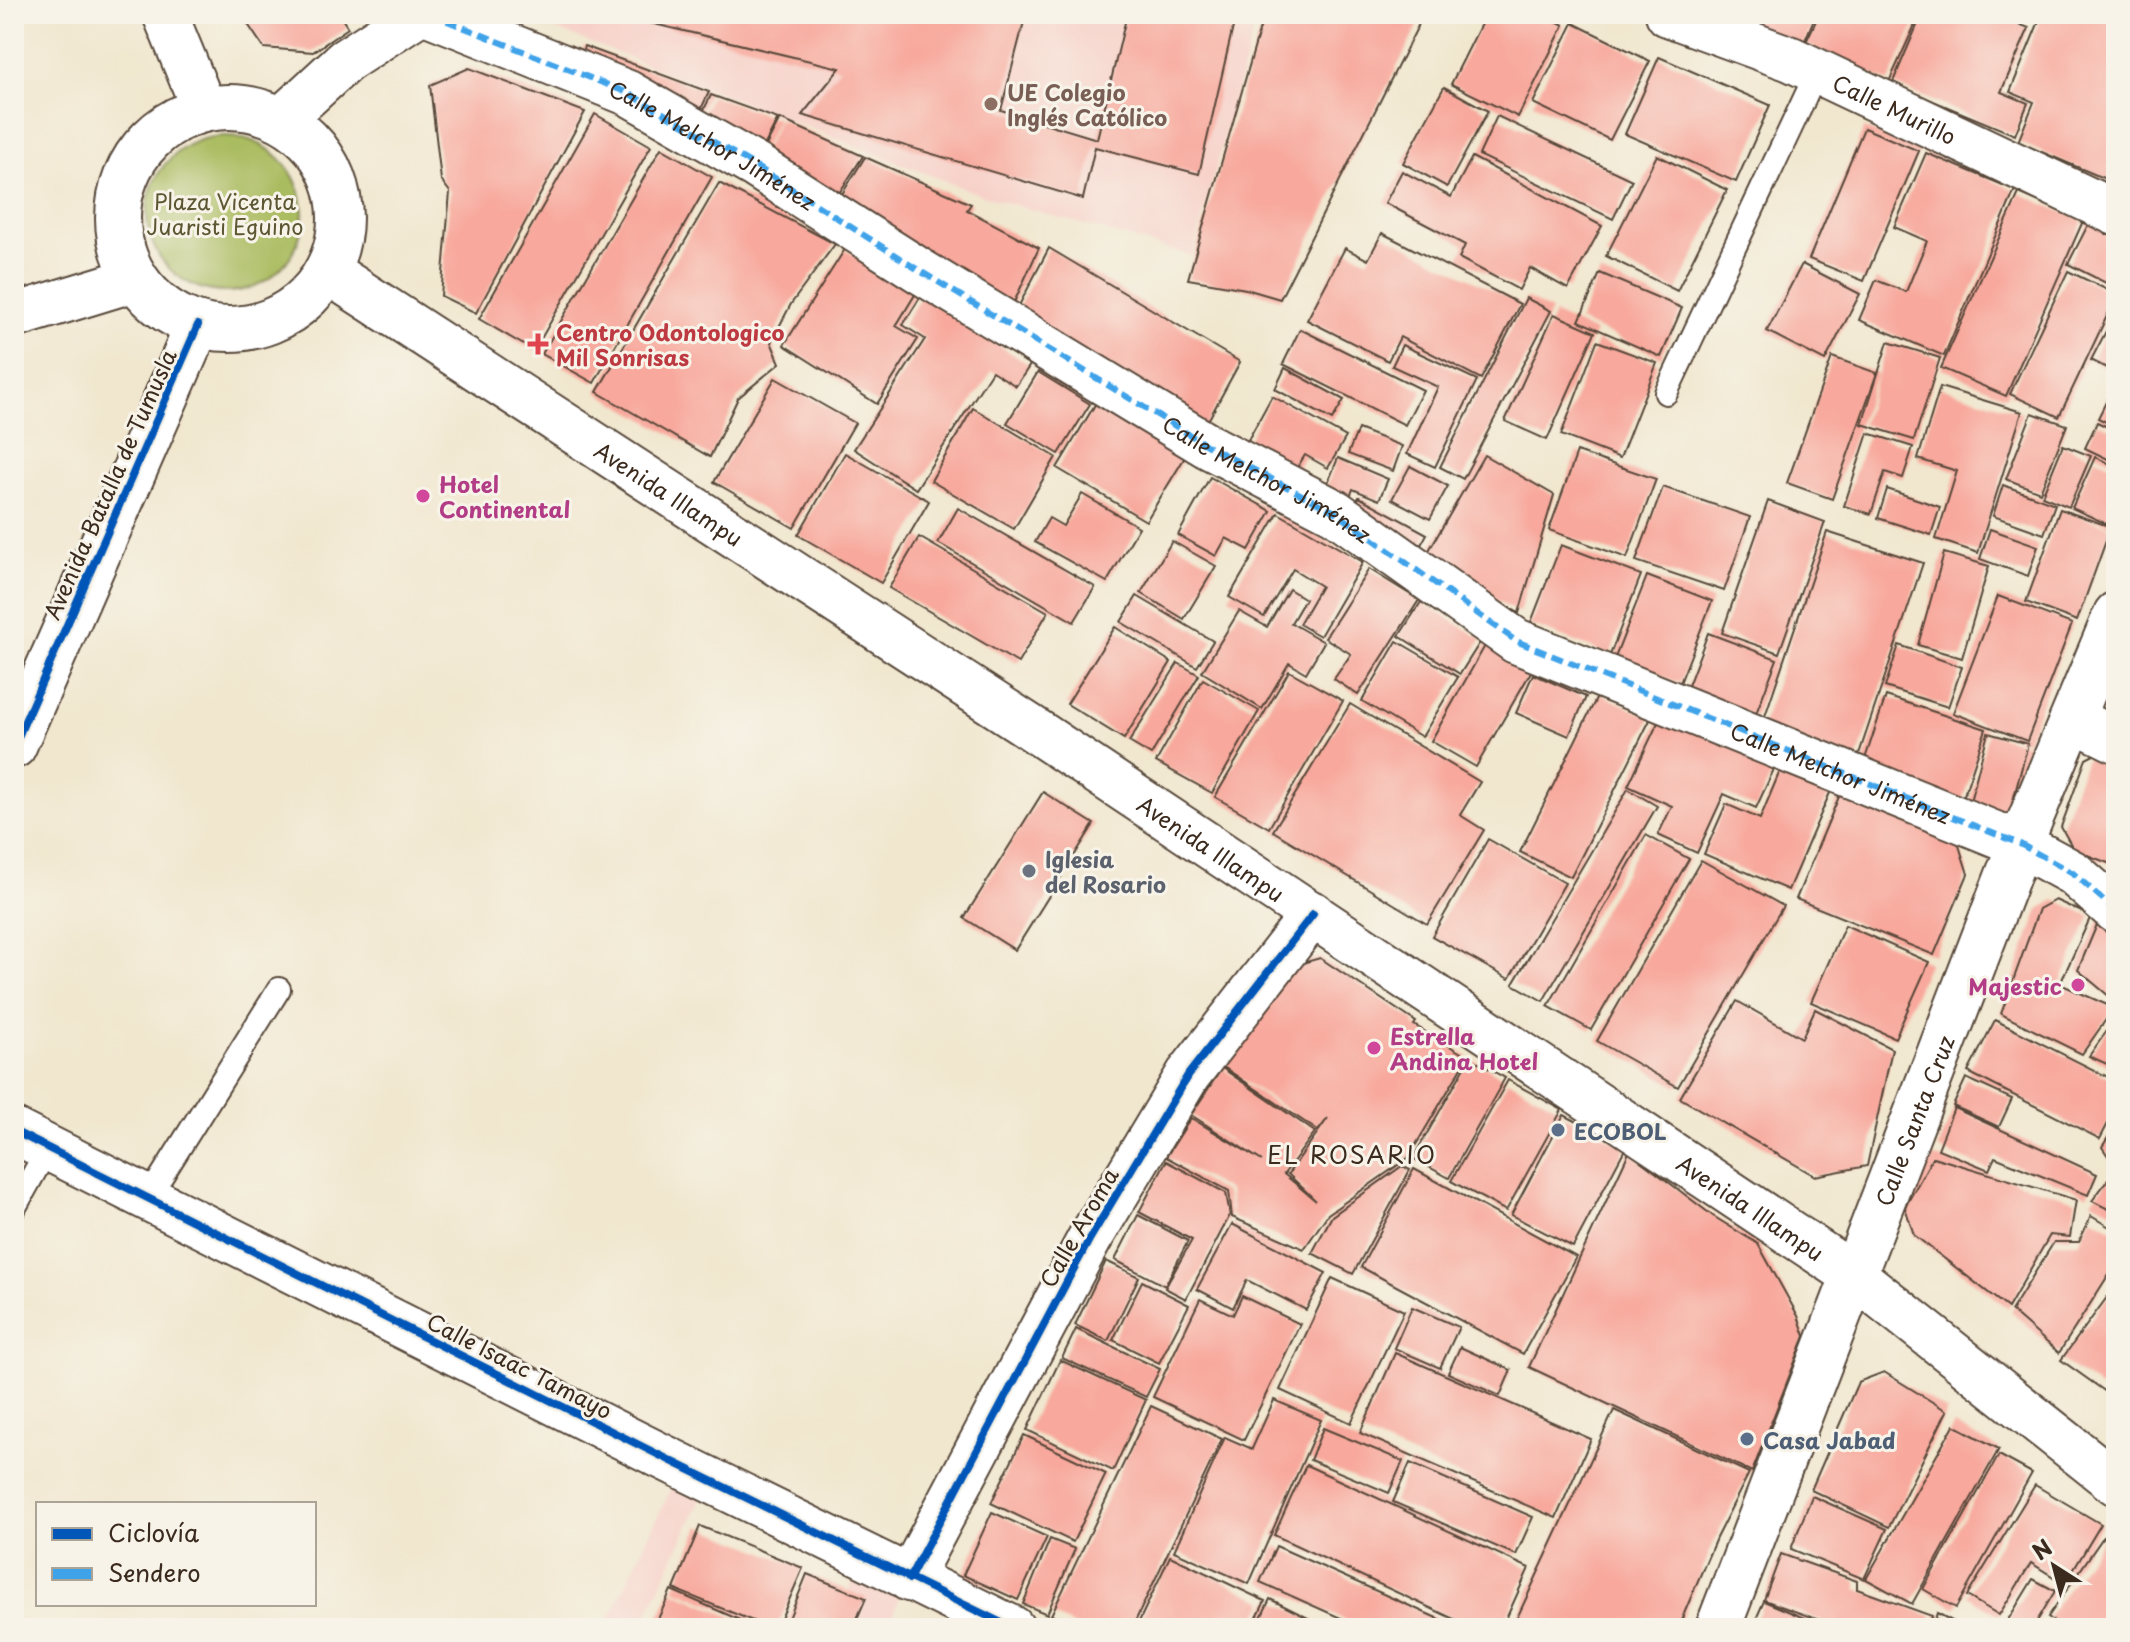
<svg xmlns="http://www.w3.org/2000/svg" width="2130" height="1642" viewBox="0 0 2130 1642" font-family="'Playpen Sans',sans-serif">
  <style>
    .built { fill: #f7d1c9 }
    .green { fill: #aabc60; stroke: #72733f; stroke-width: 2 }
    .building { fill: #f8a89c }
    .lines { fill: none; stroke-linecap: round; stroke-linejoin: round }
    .lane-casing { stroke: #564639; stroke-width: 26 }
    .street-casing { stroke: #564639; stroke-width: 48 }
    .secondary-casing { stroke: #564639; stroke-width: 48 }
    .lane { stroke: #fff; stroke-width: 22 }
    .street { stroke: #fff; stroke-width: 44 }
    .secondary { stroke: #fff; stroke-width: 44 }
    .quiet { stroke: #3fa3ea; stroke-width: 6; stroke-dasharray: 12 6; stroke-linecap: butt }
    .cycleway-casing { stroke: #f7f3e8; stroke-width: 13 }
    .cycleway { stroke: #0057b8; stroke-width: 8 }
    .education-dot { fill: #8d6e63; stroke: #f7f3e8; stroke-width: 3 }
    .health-dot { fill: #e0444e; stroke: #f7f3e8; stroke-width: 3 }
    .hotel-dot { fill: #d1479c; stroke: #f7f3e8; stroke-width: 3 }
    .worship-dot { fill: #6b7280; stroke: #f7f3e8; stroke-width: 3 }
    .service-dot { fill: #5c6f8a; stroke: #f7f3e8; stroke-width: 3 }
    .labels { text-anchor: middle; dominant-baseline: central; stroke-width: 6; stroke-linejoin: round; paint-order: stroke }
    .education-label { font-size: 22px; font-weight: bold; fill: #785e54; stroke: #f7f3e8; text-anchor: start }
    .street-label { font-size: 22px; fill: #3b2a1e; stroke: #f7f3e8 }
    .park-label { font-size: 22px; fill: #5c5632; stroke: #f7f3e8 }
    .health-label { font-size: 22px; font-weight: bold; fill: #be3a42; stroke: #f7f3e8; text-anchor: start }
    .hotel-label { font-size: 22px; font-weight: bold; fill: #b23c85; stroke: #f7f3e8; text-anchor: start }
    .worship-label { font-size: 22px; font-weight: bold; fill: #5b616d; stroke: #f7f3e8; text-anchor: start }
    .service-label { font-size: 22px; font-weight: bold; fill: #4e5e75; stroke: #f7f3e8; text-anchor: start }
    .neighbourhood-label { font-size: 24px; letter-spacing: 2px; fill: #3b2a1e; stroke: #f7f3e8 }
  </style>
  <rect width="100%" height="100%" fill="#f7f3e8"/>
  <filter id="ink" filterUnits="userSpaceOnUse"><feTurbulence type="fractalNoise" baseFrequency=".0125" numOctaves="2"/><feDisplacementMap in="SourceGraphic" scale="16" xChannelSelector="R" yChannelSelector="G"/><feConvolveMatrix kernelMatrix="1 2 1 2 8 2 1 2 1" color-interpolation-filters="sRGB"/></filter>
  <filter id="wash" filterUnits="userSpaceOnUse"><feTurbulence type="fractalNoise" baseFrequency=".006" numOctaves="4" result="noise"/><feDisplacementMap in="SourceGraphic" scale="32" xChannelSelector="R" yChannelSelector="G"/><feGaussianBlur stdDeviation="1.8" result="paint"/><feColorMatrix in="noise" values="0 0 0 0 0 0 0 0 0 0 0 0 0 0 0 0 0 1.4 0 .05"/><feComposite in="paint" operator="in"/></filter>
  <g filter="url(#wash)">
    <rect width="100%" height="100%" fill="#f1e7cf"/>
    <g class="built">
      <path d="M517,14H1258L1192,256L981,195Z"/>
      <path d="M677,1476L703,1495L641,1628H605Z"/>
      <path d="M857,1569L899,1596L890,1628H835Z"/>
    </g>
    <circle class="green" cx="225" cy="214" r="78"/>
    <g id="blocks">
      <g class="building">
        <path d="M241,14H339L348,28L313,52L264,48Z"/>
        <path d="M612,14H1026L1001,110L1097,139L1127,14H1236L1199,174L1095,147L1083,199L802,115L840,68Z"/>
        <path d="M1264,14H1424L1280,299L1246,289L1188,279Z"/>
        <path d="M1486,14H1542L1564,25L1518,117L1451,84Z"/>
        <path d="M1729,14H1816L1802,48Z"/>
        <path d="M1819,14H1920L1889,82L1805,44Z"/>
        <path d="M1922,14H1993L2029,28L2001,92L2028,103L2015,135L1892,84Z"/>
        <path d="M2042,14H2096L2116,23V162L2108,180L2018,142L2034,102L2010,92Z"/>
        <path d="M1573,23L1650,61L1610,140L1533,103Z"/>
        <path d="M584,46L709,92L696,120L579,63Z"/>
        <path d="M1659,57L1770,105L1736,182L1625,134Z"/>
        <path d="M469,68L585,112L476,313L441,296L450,192L441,180L430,85Z"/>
        <path d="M1444,87L1488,111L1447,187L1403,163Z"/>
        <path d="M711,95L778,119L759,156L698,122Z"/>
        <path d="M595,114L651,146L534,351L479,319Z"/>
        <path d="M1497,116L1632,180L1613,219L1479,155Z"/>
        <path d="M780,119L863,156L832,204L760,157Z"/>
        <path d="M1864,128L1919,151L1864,281L1809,259Z"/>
        <path d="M661,148L712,177L594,383L542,354Z"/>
        <path d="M1926,153L2015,190L1944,356L1859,320L1876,280L1906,292L1927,241L1894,227Z"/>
        <path d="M1657,155L1727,190L1677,291L1606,256Z"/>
        <path d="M865,157L971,204L967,210L1039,248L1010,311L834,207Z"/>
        <path d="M1472,157L1602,226L1568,289L1530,268L1519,290L1459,258L1465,245L1385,203L1402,171L1451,197Z"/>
        <path d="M719,183L835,244L791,304L771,342L780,363L738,398L710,457L597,392Z"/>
        <path d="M2019,193L2083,221L2006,396L1941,368Z"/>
        <path d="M2092,217L2116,229V288L2068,264Z"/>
        <path d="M1382,233L1520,304L1481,379L1400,337L1388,361L1307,320L1345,248L1368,260Z"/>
        <path d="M1049,248L1240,362L1204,428L1014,315Z"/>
        <path d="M845,249L916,293L896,326L918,339L877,404L784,345Z"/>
        <path d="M1802,264L1860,294L1825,361L1767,331Z"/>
        <path d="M2068,271L2116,294V297L2059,417L2010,394Z"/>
        <path d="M1600,273L1682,308L1661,357L1579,321Z"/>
        <path d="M921,296L1030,365L1016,386L992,371L916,489L854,449L925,339L903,325Z"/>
        <path d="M1526,298L1551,311L1463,479L1440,467Z"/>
        <path d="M2116,312V373L2091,360Z"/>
        <path d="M1554,314L1595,332L1547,440L1505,421Z"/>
        <path d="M1300,329L1423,390L1405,425L1283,364Z"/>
        <path d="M1597,341L1657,363L1620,458L1561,435Z"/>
        <path d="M1888,342L1940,358L1914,440L1862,424Z"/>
        <path d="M1402,345L1477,380L1435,467L1407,454L1438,387L1392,366Z"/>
        <path d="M1832,357L1877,373L1832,499L1787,483Z"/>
        <path d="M1285,368L1344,400L1332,420L1275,389Z"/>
        <path d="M1038,372L1090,404L1059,454L1007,423Z"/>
        <path d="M775,378L855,423L794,528L714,482Z"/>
        <path d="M2116,382V427L2098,418Z"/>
        <path d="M1940,387L2022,412L1978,553L1936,539L1957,471L1918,459Z"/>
        <path d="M1272,396L1346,437L1328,468L1305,455L1292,476L1258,457L1248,440Z"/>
        <path d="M1096,403L1185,457L1146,521L1057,468Z"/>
        <path d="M973,408L1056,457L1014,529L931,481Z"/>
        <path d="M2032,413L2067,425L2040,492L2006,479Z"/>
        <path d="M2097,422L2116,431V463L2085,448Z"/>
        <path d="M1358,429L1402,446L1393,471L1348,454Z"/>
        <path d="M1868,433L1913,447L1903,478L1885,472L1871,514L1844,506Z"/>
        <path d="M2063,445L2091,456L2069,507L2042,496Z"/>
        <path d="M1577,452L1656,479L1627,558L1549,530Z"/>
        <path d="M845,453L929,501L881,583L798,535Z"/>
        <path d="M1484,455L1554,495L1519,613L1424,559Z"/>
        <path d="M2095,457L2116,467V516L2111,526L2072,508Z"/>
        <path d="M1338,458L1388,479L1379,500L1353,489L1348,502L1324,492Z"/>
        <path d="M1410,466L1448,486L1430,519L1392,499Z"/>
        <path d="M1210,477L1271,511L1249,550L1226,538L1216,556L1178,535Z"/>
        <path d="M2003,485L2055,504L2044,534L1993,516Z"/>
        <path d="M1663,487L1750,517L1724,591L1636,561Z"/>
        <path d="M1887,489L1940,507L1931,535L1878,518Z"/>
        <path d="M1082,494L1139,527L1107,582L1035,542L1049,518L1063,526Z"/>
        <path d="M1359,497L1427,534L1417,552L1349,516Z"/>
        <path d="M1768,501L1825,522L1779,653L1722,633Z"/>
        <path d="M958,508L1095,587L1074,622L938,543Z"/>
        <path d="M2060,509L2111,527L2077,621L2026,602Z"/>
        <path d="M1278,513L1363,562L1320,636L1299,624L1321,586L1293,569L1264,617L1229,597Z"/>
        <path d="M1990,529L2038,546L2028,576L1980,559Z"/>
        <path d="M1827,532L1923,563L1857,760L1761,728Z"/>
        <path d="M919,537L1048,612L1018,663L889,588Z"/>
        <path d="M1172,541L1216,566L1184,619L1141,593Z"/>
        <path d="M1561,545L1641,575L1610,655L1530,625Z"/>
        <path d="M1944,553L1989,566L1962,658L1918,645Z"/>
        <path d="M1369,569L1419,600L1358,695L1334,679L1351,654L1325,638Z"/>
        <path d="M1647,576L1712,601L1680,683L1615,658Z"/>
        <path d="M1289,589L1305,599L1291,623L1324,642L1306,673L1289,663L1262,709L1202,672L1239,611L1267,627Z"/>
        <path d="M1137,596L1213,641L1197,667L1121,622Z"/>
        <path d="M1998,596L2072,624L2027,741L1953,713Z"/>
        <path d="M1421,602L1482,639L1460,674L1399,636Z"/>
        <path d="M1115,627L1171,662L1124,739L1067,704Z"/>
        <path d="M1708,633L1777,659L1755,716L1686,691Z"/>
        <path d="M1397,641L1458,677L1422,737L1362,701Z"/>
        <path d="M1486,644L1532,670L1476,767L1431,741Z"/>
        <path d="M1899,645L1962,667L1948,707L1885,687Z"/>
        <path d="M1178,663L1199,675L1151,755L1129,742Z"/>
        <path d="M1289,671L1343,701L1269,828L1215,797Z"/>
        <path d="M1533,674L1586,697L1569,736L1516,713Z"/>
        <path d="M1203,679L1259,711L1212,793L1156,762Z"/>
        <path d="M1599,693L1651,718L1571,877L1520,852Z"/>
        <path d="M1886,696L1986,729L1962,801L1862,768Z"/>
        <path d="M1350,704L1480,782L1460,815L1484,830L1427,924L1273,831Z"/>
        <path d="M1661,716L1775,767L1756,808L1724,794L1697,853L1658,835L1672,806L1628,786Z"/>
        <path d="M1988,733L2028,744L2010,812L1998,817L1968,809Z"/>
        <path d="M2107,748L2116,753V866L2074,850L2061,827L2086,759Z"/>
        <path d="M1782,766L1832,788L1788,890L1704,854L1726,804L1760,819Z"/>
        <path d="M1843,787L1955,833L1968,874L1934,955L1796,899Z"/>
        <path d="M1628,789L1657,806L1543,1001L1513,984Z"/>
        <path d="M1043,792L1094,824L1015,950L964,918Z"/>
        <path d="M1646,835L1689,859L1591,1030L1548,1006Z"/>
        <path d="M1488,839L1565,883L1509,979L1432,936Z"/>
        <path d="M1701,860L1783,906L1678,1087L1597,1041Z"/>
        <path d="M2055,900L2091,916L2060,984L2114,1008L2082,1054L2001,1014L2039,909Z"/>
        <path d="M2101,915L2116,928V1002L2078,970Z"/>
        <path d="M1845,925L1929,962L1895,1038L1811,1002Z"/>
        <path d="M1320,958L1416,1022L1414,1025L1468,1057L1408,1158L1328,1214L1304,1249L1232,1217L1229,1191L1166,1157L1191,1118L1262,1161L1191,1115L1222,1068L1315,1132L1284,1174L1316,1201L1288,1174L1328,1118L1318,1131L1222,1066L1288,967Z"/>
        <path d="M1737,1001L1802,1038L1815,1009L1892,1049L1867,1166L1815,1176L1680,1098Z"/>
        <path d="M2116,1018V1068L2089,1056Z"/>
        <path d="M1995,1020L2116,1081V1108L2100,1139L1968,1072Z"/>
        <path d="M1470,1058L1505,1078L1449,1178L1413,1158Z"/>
        <path d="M1966,1078L2012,1099L1999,1127L1953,1106Z"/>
        <path d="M1508,1080L1562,1110L1506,1211L1451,1181Z"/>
        <path d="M1954,1108L2097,1174L2088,1195L1995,1157L1989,1170L1938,1149Z"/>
        <path d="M1564,1115L1626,1147L1573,1247L1511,1215Z"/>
        <path d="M2116,1125V1168L2102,1147Z"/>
        <path d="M1629,1152L1713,1216L1758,1244L1798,1316L1805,1336L1752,1472L1529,1367Z"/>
        <path d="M1933,1157L2076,1200L2070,1237L2050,1235L2008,1308L1914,1235L1905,1207Z"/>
        <path d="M1166,1161L1226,1193L1230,1215L1186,1299L1165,1288L1192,1240L1139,1212Z"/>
        <path d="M1402,1166L1410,1170L1353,1274L1312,1253L1332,1216Z"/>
        <path d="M1414,1169L1576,1257L1523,1354L1361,1267Z"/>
        <path d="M2116,1169V1213L2092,1201Z"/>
        <path d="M1138,1215L1188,1241L1165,1286L1115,1260Z"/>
        <path d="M2091,1216L2116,1231V1263L2059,1353L2011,1311L2054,1242H2079Z"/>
        <path d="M1232,1224L1326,1273L1306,1310L1247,1280L1233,1308L1197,1289Z"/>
        <path d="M1106,1261L1139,1277L1108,1341L1075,1325Z"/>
        <path d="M1332,1278L1404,1311L1351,1423L1280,1390Z"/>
        <path d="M1142,1281L1189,1305L1159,1363L1113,1340Z"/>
        <path d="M2116,1285V1394L2113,1397L2061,1360Z"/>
        <path d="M1242,1296L1300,1324L1244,1440L1153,1397L1200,1299L1233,1315Z"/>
        <path d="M1412,1307L1459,1327L1440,1368L1394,1348Z"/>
        <path d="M1076,1329L1160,1369L1146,1397L1062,1358Z"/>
        <path d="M1460,1347L1511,1370L1500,1396L1448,1373Z"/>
        <path d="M1395,1353L1591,1439L1556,1518L1360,1433Z"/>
        <path d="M1060,1360L1146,1400L1113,1471L1027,1430Z"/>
        <path d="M1884,1372L1947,1411L1889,1527L1811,1490L1858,1382Z"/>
        <path d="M1274,1400L1321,1420L1249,1584L1174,1551L1225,1437L1252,1449Z"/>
        <path d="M1151,1406L1222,1439L1132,1628H1078L1051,1615Z"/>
        <path d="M1614,1410L1749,1473L1716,1538L1678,1628H1539L1517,1618Z"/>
        <path d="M1954,1425L1999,1449L1912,1604L1866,1579Z"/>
        <path d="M1323,1428L1403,1461L1389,1493L1310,1460Z"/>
        <path d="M1024,1435L1106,1474L1073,1542L991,1503Z"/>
        <path d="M1999,1455L2032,1473L1956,1608L1923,1589Z"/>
        <path d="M1410,1463L1533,1517L1516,1555L1393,1502Z"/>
        <path d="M1306,1465L1529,1568L1506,1619L1526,1628H1473L1274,1535Z"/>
        <path d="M2035,1485L2101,1524L2065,1584L2031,1563L1999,1615L1967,1596Z"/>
        <path d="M1812,1496L1887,1529L1864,1579L1791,1549Z"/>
        <path d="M992,1512L1047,1537L1018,1600L963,1575Z"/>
        <path d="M700,1526L803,1568L777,1628H770L674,1589Z"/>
        <path d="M2106,1533L2116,1540V1628H2064L2048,1617Z"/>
        <path d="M1050,1539L1075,1549L1047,1614L1023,1604Z"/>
        <path d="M1276,1546L1459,1628H1363L1260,1582Z"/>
        <path d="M1781,1554L1857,1581V1589L1932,1616L1928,1628H1820L1822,1621L1764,1600Z"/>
        <path d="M1170,1556L1265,1601L1252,1628H1136Z"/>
        <path d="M807,1574L866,1598L853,1628H792L786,1626Z"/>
        <path d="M2033,1579L2055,1591L2033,1628H2003Z"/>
        <path d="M671,1590L758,1628H654Z"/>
        <path d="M1270,1599L1322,1625L1320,1628H1256Z"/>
        <path d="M1764,1601L1816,1623L1814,1628H1752Z"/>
        <path d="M1937,1613L1965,1628H1932Z"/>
      </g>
    </g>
  </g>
  <g filter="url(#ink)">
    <use href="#blocks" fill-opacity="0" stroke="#564639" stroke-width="2"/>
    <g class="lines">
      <defs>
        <g id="lane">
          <path d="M1666,393L1817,72"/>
          <path d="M148,1198L279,989"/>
          <path d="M14,1209L48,1148"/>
        </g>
        <g id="street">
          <path d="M430,14L628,93L756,166L920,271L1208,446L1335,512L1516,641L2020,844L2073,873L2116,911"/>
          <path d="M2073,719L2116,740"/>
          <path d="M14,1131L659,1455L1012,1628"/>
          <path d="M909,1579L1089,1240L1188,1075L1313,914"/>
        </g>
        <g id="secondary">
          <path d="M165,14L204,109"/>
          <path id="s1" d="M1668,14L1791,59L2116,213"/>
          <circle cx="229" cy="218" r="111"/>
          <path d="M282,119L345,61L417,14"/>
          <path id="s2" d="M327,271L1030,727L1855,1276L2116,1483"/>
          <path d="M14,316L135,279"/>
          <path d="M14,746L198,325"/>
          <path id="s3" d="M1718,1628L2020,844L2116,614"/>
        </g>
      </defs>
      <use href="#lane" class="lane-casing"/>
      <use href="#street" class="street-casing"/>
      <use href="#secondary" class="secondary-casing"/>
      <use href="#lane" class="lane"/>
      <use href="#street" class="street"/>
      <use href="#secondary" class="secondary"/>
      <path class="quiet" id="s4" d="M430,14L628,93L756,166L920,271L1208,446L1335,512L1516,641L2020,844L2073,873L2116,911"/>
      <defs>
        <g id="cycleway">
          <path d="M14,746L198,325"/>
          <path d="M14,1131L659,1455L1012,1628"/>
          <path d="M909,1579L1089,1240L1188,1075L1313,914"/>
        </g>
      </defs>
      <use href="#cycleway" class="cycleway-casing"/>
      <use href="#cycleway" class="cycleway"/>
    </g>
  </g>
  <circle class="education-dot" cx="991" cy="104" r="8"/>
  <path class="health-dot" d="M534 332h8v8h8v8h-8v8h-8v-8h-8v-8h8z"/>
  <g class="hotel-dot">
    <circle cx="423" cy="496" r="8"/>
    <circle cx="2078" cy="985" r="8"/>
    <circle cx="1374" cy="1048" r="8"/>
  </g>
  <circle class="worship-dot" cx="1029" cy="871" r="8"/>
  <g class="service-dot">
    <circle cx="1558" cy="1130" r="8"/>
    <circle cx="1747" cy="1439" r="8"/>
  </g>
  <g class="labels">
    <g class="education-label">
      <text x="1007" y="91">UE Colegio<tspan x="1007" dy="25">Inglés Católico</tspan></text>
    </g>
    <g class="street-label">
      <text stroke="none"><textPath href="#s1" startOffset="246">Calle Murillo</textPath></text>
      <text stroke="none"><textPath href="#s4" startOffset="312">Calle Melchor Jiménez</textPath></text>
      <text stroke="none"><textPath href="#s4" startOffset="960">Calle Melchor Jiménez</textPath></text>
      <text transform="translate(109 484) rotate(-66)">Avenida Batalla de Tumusla</text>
      <text stroke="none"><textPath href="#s2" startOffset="408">Avenida Illampu</textPath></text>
      <text stroke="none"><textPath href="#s4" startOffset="1608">Calle Melchor Jiménez</textPath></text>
      <text stroke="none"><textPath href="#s2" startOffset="1056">Avenida Illampu</textPath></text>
      <text stroke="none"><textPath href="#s3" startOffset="544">Calle Santa Cruz</textPath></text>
      <text stroke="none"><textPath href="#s2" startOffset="1704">Avenida Illampu</textPath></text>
      <text transform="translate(1078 1227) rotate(-60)">Calle Aroma</text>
      <text transform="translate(520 1365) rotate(27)">Calle Isaac Tamayo</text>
    </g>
    <g class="park-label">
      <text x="225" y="200">Plaza Vicenta<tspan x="225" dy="25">Juaristi Eguino</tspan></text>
    </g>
    <g class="health-label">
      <text x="556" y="331">Centro Odontologico<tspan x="556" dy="25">Mil Sonrisas</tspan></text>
    </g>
    <g class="hotel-label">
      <text x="439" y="483">Hotel<tspan x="439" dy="25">Continental</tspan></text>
      <text x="2062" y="985" text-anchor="end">Majestic</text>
      <text x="1390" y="1035">Estrella<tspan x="1390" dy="25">Andina Hotel</tspan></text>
    </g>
    <g class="worship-label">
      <text x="1045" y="858">Iglesia<tspan x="1045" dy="25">del Rosario</tspan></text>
    </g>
    <g class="service-label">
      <text x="1574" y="1130">ECOBOL</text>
      <text x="1763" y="1439">Casa Jabad</text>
    </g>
    <g class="neighbourhood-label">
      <text x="1352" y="1154">EL ROSARIO</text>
    </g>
  </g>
  <rect width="2130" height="1642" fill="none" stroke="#f7f3e8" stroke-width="48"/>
  <rect x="36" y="1502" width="280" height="104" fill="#f7f3e8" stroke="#aca397" stroke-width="2"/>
  <rect x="52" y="1528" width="40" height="12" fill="#0057b8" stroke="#aca397" stroke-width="2"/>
  <text x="108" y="1542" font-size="24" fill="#3b2a1e">Ciclovía</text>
  <rect x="52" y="1568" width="40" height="12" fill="#3fa3ea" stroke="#aca397" stroke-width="2"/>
  <text x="108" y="1582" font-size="24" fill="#3b2a1e">Sendero</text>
  <g transform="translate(2054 1566) rotate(324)" stroke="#f7f3e8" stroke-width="6" paint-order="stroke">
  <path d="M0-6L14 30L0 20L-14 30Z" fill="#3b2a1e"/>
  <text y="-12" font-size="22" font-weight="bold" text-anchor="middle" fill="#3b2a1e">N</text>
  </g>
</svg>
